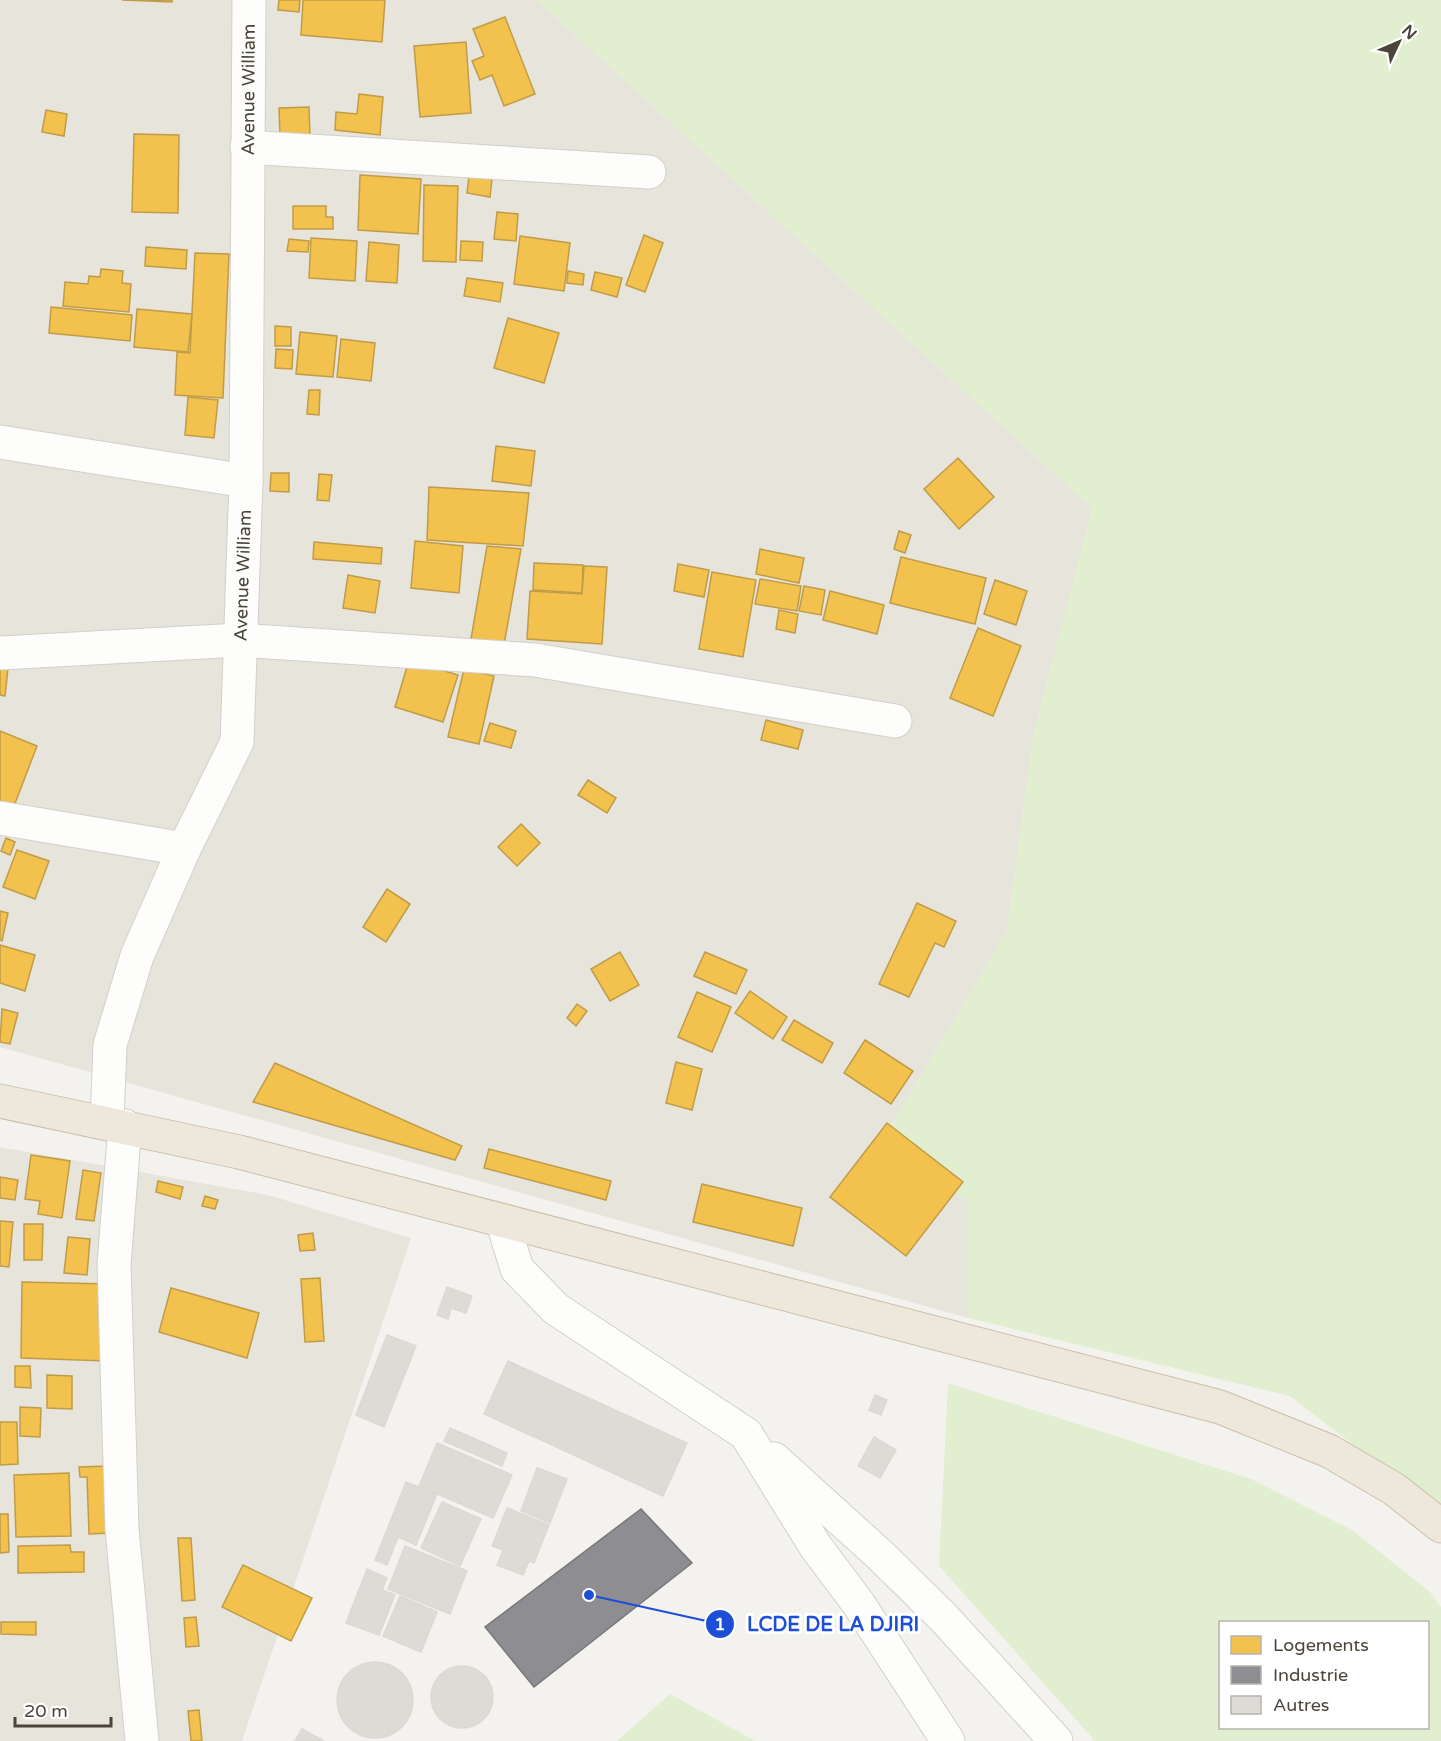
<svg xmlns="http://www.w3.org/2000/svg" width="1441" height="1741" viewBox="0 0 1441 1741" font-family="'Varela Round',sans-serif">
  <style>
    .residential { fill: #e7e4dc }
    .green { fill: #e1eecf; fill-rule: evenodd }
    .homes { fill: #f2c14e; stroke: #c09c48; stroke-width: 1.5 }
    .industry { fill: #8d8d92; stroke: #797777; stroke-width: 1.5 }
    .building { fill: #dedbd6; stroke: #dcd9d4; stroke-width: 1.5 }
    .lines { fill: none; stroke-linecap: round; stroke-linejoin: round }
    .minor-casing { stroke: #d2d0cb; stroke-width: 35 }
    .highway-casing { stroke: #ccbfa9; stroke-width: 35 }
    .minor { stroke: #fdfdfc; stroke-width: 33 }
    .highway { stroke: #ede8db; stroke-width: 33 }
    .labels { text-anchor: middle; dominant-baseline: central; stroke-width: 6; stroke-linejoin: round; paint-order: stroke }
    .street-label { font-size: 18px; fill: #4b4439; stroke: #fff }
    .leader { fill: none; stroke: #1d4ed8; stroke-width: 2 }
    .callout-dot { fill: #1d4ed8; stroke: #fff; stroke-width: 2 }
    .mark-label { font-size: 18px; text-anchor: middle; font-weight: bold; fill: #fff }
    .callout-label { font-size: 20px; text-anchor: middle; font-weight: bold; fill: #1d4ed8; stroke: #fff; stroke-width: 6; stroke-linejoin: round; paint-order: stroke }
  </style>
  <rect width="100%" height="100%" fill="#f4f2ee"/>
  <g class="residential">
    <path d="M0,0H537L1092,508L1028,776L1007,931L885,1136L968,1202V1318L0,1047Z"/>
    <path d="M0,1147L268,1195L411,1238L242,1741H0Z"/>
  </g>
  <g class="green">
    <path d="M537,0H1441V1513L1290,1396L968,1318V1202L885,1136L1007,931L1033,736L1092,508Z"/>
    <path d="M948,1383L1251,1479L1352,1530L1430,1592L1441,1607V1741H1095L939,1566ZM1220,1622H1428V1728H1220Z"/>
    <path d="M670,1694L755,1741H617Z"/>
  </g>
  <g class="homes">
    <path d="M122,0H172V2Z"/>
    <path d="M279,0H300L299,12L278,10Z"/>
    <path d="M303,0H385L382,42L301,35Z"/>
    <path d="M505,17L535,94L504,106L492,75L480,80L472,61L484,56L473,29Z"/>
    <path d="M466,42L471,113L420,117L414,46Z"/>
    <path d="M359,94L383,97L380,135L335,130L336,112L357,114Z"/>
    <path d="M309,107L310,136H280L279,108Z"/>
    <path d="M46,110L67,114L64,136L42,132Z"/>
    <path d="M134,134L179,135L178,213L132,212Z"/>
    <path d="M360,175L421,179L418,234L358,230Z"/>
    <path d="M469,176L492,179L490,197L467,193Z"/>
    <path d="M424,185L458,186L456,262L423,261Z"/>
    <path d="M293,206H326V217H333V229H293Z"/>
    <path d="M497,212L518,214L516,241L494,239Z"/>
    <path d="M644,235L663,243L645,292L626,285Z"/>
    <path d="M520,236L570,243L564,291L514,284Z"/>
    <path d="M311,238L357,241L355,281L309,278Z"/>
    <path d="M289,239L309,241L308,252L287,251Z"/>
    <path d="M461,241L483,242L482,261L460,260Z"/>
    <path d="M369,242L399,245L397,283L366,281Z"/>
    <path d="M146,247L187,250L186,269L145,266Z"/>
    <path d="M195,253L229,254L223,398L175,395L177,352L190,353Z"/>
    <path d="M101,269L123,271L122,283L131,284L129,312L63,306L65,282L88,284L89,276L100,277Z"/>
    <path d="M568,271L584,274L583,285L567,283Z"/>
    <path d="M595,272L622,278L617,297L591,290Z"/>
    <path d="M467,278L503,283L500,302L464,296Z"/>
    <path d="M51,307L132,315L130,341L49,333Z"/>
    <path d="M137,309L192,314L188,352L134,347Z"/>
    <path d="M508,318L559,333L544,383L494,368Z"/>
    <path d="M275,326L291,327V346H275Z"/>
    <path d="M300,332L337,336L333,377L296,374Z"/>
    <path d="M341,339L375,343L371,381L337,377Z"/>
    <path d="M276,349L293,350L292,369L275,368Z"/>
    <path d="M309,390H320L319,415L307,414Z"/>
    <path d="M188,397L218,400L214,438L185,435Z"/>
    <path d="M496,446L535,451L531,486L492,481Z"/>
    <path d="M958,458L994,497L959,529L924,489Z"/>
    <path d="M271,473H289V492L270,491Z"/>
    <path d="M319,474L332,475L329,501L317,500Z"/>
    <path d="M429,487L529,493L523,546L427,540Z"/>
    <path d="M899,531L911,535L905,553L894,549Z"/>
    <path d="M415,541L463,546L459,593L411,588Z"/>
    <path d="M314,542L382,548L381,564L313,559Z"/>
    <path d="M487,546L521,549L504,645L471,639Z"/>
    <path d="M760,549L804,558L799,583L756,574Z"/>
    <path d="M901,557L986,578L975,624L890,603Z"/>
    <path d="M534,563L583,565L582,593L533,590Z"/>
    <path d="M678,564L709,570L704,597L674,591Z"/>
    <path d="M584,566L607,567L602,644L527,639L530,591L582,594Z"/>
    <path d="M712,572L756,580L743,657L699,649Z"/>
    <path d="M348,575L380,581L375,613L343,608Z"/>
    <path d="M760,579L801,586L797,611L755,604Z"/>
    <path d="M995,580L1027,591L1016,625L984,614Z"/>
    <path d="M804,586L825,590L821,615L799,611Z"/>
    <path d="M830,591L884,605L877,634L823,620Z"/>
    <path d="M779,610L798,614L795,633L776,629Z"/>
    <path d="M978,628L1021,646L993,716L950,698Z"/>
    <path d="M409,660L458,675L443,722L395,707Z"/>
    <path d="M0,668H8L5,696L0,695Z"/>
    <path d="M464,669L494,676L479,744L448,737Z"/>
    <path d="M766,720L803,730L798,749L761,740Z"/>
    <path d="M490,723L516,731L511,748L484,741Z"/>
    <path d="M0,731L37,746L14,806L0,801Z"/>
    <path d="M588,780L616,798L607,813L578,795Z"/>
    <path d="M521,824L540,843L517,866L498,847Z"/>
    <path d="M6,838L15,842L10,855L1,851Z"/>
    <path d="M17,850L49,861L35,899L3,887Z"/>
    <path d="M387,889L410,904L386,942L363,927Z"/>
    <path d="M917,903L956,921L944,947L935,943L909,997L879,984Z"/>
    <path d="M0,911L8,913L2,941L0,940Z"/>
    <path d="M0,945L35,955L25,991L0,983Z"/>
    <path d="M620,952L639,985L610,1001L591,969Z"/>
    <path d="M705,952L747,970L736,994L694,976Z"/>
    <path d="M750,991L787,1017L773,1039L735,1013Z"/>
    <path d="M697,992L731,1007L712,1052L678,1037Z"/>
    <path d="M577,1004L587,1011L576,1026L567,1018Z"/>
    <path d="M2,1009L18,1013L10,1044L0,1042Z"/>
    <path d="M794,1020L833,1043L822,1063L782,1040Z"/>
    <path d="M865,1040L913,1071L891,1104L844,1073Z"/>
    <path d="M676,1062L702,1069L692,1110L666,1103Z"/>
    <path d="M275,1063L462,1146L455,1160L253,1102Z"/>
    <path d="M887,1123L963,1182L906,1256L830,1197Z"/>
    <path d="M489,1149L611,1181L606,1200L484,1168Z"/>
    <path d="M31,1155L70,1161L62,1218L38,1214L40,1201L25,1199Z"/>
    <path d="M83,1170L101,1173L94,1221L76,1219Z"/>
    <path d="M0,1177L18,1180L15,1200L0,1198Z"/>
    <path d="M158,1181L183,1187L180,1199L156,1192Z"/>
    <path d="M702,1184L802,1208L793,1246L693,1222Z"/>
    <path d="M205,1196L218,1200L215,1209L202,1206Z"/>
    <path d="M0,1221L13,1222L9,1267L0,1266Z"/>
    <path d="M24,1224H43L42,1260H24Z"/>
    <path d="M313,1233L315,1250L300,1251L298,1235Z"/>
    <path d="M68,1237L90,1239L87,1275L64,1273Z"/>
    <path d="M320,1278L324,1341L305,1342L301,1279Z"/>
    <path d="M22,1282L109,1284L107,1361L21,1358Z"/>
    <path d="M171,1288L259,1313L247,1358L159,1332Z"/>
    <path d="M15,1366H30L31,1388L15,1387Z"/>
    <path d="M47,1375L72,1376V1409L47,1408Z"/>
    <path d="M20,1407L41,1408L40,1437L20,1436Z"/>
    <path d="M0,1422H17L18,1464L0,1465Z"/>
    <path d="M109,1466L111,1533L89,1534L87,1477H80L79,1467Z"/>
    <path d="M69,1473L71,1536L16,1537L14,1475Z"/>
    <path d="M0,1514H8L9,1552L0,1553Z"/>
    <path d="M178,1538H191L195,1600L182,1601Z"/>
    <path d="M70,1545L71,1552H84V1572L18,1573V1546Z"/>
    <path d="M243,1565L312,1598L291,1641L222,1607Z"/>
    <path d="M196,1617L199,1646L186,1647L184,1618Z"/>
    <path d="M1,1622H36V1635L1,1634Z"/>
    <path d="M199,1710L202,1741H191L188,1711Z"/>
  </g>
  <path class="industry" d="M641,1509L692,1563L534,1687L485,1627Z"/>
  <g class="building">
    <path d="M447,1287L472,1296L466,1313L451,1308L448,1319L437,1315Z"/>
    <path d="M387,1335L416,1346L384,1427L356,1415Z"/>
    <path d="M508,1361L687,1443L663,1496L484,1414Z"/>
    <path d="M875,1395L887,1400L881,1415L869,1410Z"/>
    <path d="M450,1428L507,1453L502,1466L444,1441Z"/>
    <path d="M874,1437L896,1450L880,1478L858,1466Z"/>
    <path d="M437,1443L512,1475L493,1518L419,1486Z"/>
    <path d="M537,1468L567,1479L550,1523L521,1511Z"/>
    <path d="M406,1482L437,1494L416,1545L398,1537L387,1565L375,1560Z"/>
    <path d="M442,1502L481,1519L460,1566L421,1548Z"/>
    <path d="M507,1508L549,1525L534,1563L529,1561L523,1575L497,1565L503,1550L492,1546Z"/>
    <path d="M405,1546L467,1571L450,1614L388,1589Z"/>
    <path d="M367,1569L387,1578L382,1590L395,1595L379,1635L346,1623Z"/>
    <path d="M400,1596L437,1612L421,1652L383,1636Z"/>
    <circle cx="375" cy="1700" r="38"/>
    <circle cx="462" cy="1697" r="31"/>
    <path d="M302,1729L324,1741H295Z"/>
  </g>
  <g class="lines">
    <defs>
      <g id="minor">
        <path d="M247,147L649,172"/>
        <path d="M0,442L246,481"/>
        <path d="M0,653L240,640L535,660L895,721"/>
        <path d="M0,818L184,849"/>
        <path id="s1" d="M107,1123L110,1045L137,956L184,849L237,742L246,481L249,0"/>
        <path d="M125,1126L114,1264L122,1529L142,1741"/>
        <path d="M503,1223L517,1269L556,1309L746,1434L816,1547L858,1603L948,1741"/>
        <path d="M774,1459L880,1555L943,1617L1056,1741"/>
      </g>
      <path id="highway" d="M0,1101L239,1152L1220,1407L1329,1451L1394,1489L1441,1526"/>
    </defs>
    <use href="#minor" class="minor-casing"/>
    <use href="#highway" class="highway-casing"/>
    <use href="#minor" class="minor"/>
    <use href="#highway" class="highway"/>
  </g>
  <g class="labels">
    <g class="street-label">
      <text stroke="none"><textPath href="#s1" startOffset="1060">Avenue William</textPath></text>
      <text stroke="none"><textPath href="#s1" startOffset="574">Avenue William</textPath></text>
    </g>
  </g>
  <path class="leader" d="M589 1595L720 1624"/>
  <g class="callout-dot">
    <circle cx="589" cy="1595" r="6"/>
    <circle cx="720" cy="1624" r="15"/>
  </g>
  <g class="mark-label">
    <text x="720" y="1630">1</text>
  </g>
  <g class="callout-label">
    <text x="833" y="1631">LCDE DE LA DJIRI</text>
  </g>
  <rect x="1219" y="1621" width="210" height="108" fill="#ffffff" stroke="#b7b4b0" stroke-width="1.5"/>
  <rect x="1231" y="1636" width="30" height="18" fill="#f2c14e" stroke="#b7b4b0" stroke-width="1.5"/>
  <text x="1273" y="1651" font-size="18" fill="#4b4439">Logements</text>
  <rect x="1231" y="1666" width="30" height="18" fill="#8d8d92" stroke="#b7b4b0" stroke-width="1.5"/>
  <text x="1273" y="1681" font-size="18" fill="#4b4439">Industrie</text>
  <rect x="1231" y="1696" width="30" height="18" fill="#dedbd6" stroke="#b7b4b0" stroke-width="1.5"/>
  <text x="1273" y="1711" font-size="18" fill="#4b4439">Autres</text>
  <g transform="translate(1399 42) rotate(46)" stroke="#ffffff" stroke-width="4.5" paint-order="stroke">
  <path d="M0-4.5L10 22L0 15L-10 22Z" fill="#4b4439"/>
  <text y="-9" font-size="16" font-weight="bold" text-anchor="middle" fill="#4b4439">N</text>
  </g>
  <path d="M15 1717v9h96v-9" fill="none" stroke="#4b4439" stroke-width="3"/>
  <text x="24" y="1717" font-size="18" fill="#4b4439" stroke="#ffffff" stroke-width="4.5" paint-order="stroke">20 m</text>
</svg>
